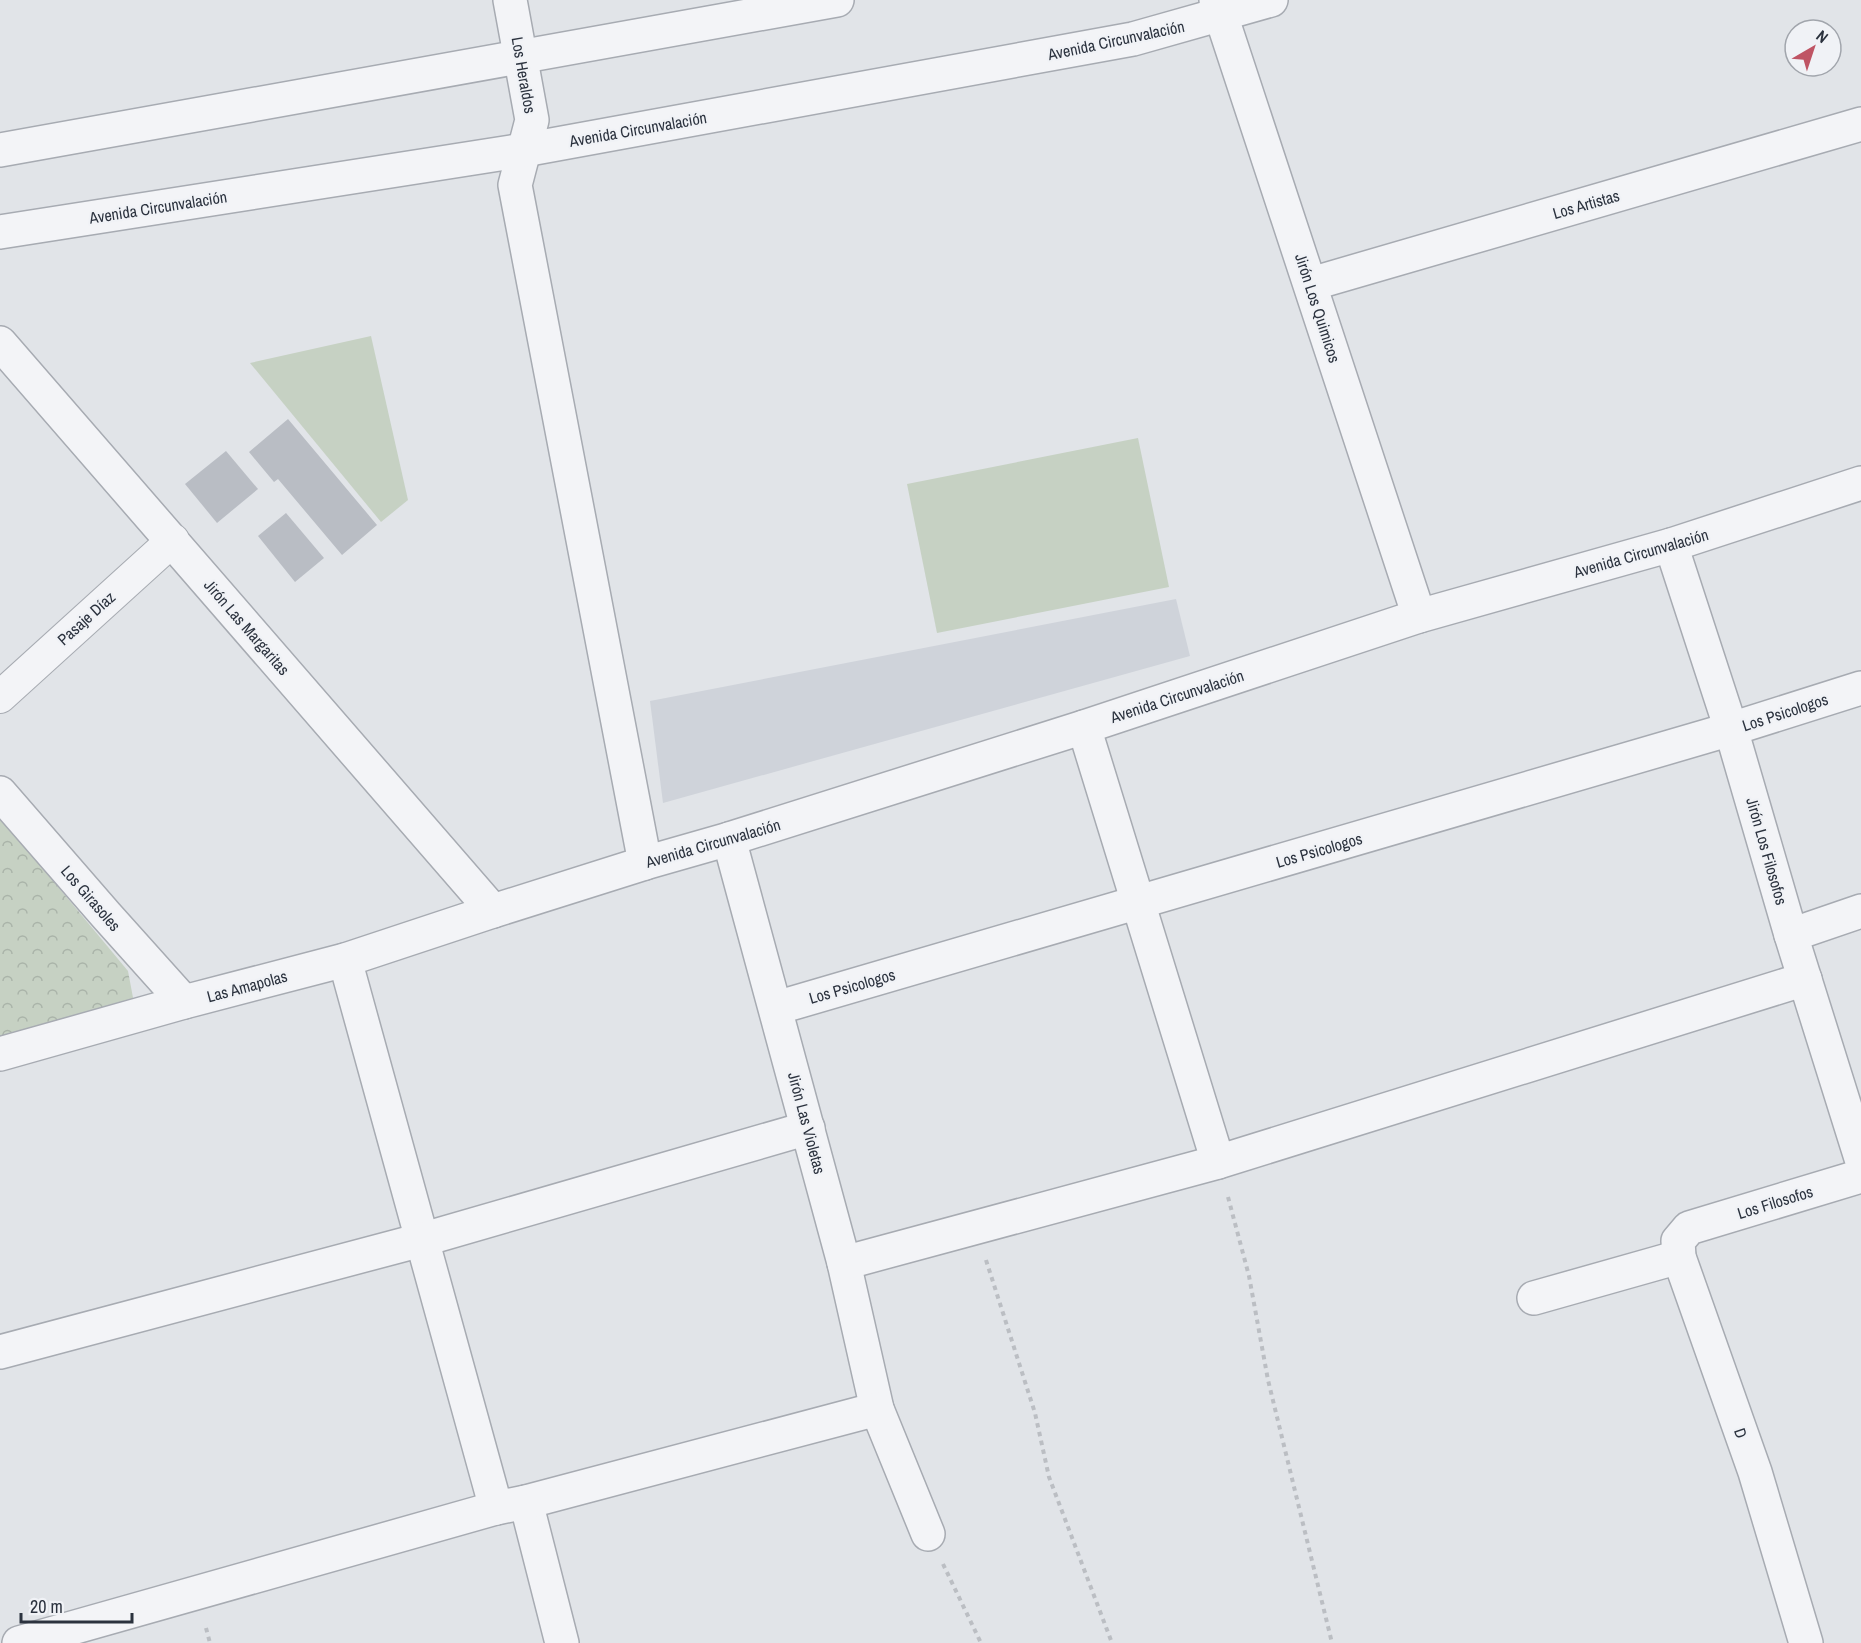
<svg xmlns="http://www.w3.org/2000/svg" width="1861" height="1643" viewBox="0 0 1861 1643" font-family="'Archivo Narrow',sans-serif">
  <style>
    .built { fill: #cfd3da }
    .grass { fill: #c6d1c3 }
    .park { fill: url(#park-crowns) }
    .building { fill: #b9bdc4 }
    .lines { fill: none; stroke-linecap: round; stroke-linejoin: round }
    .pedestrian-casing { stroke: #a7abb2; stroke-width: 34 }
    .minor-casing { stroke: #a7abb2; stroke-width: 36 }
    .tertiary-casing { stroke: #a7abb2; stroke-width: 36 }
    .path { stroke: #bbbec3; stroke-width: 4; stroke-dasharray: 4.5 4.5; stroke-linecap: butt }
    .pedestrian { stroke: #f3f4f7; stroke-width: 32 }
    .minor { stroke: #f3f4f7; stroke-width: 33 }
    .tertiary { stroke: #f3f4f7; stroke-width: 33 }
    .labels { text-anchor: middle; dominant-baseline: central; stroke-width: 4.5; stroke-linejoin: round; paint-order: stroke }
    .street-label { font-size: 16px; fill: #2b323e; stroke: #f0f2f6 }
  </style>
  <defs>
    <pattern id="park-crowns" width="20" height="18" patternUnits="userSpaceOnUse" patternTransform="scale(1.5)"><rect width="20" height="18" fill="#c6d1c3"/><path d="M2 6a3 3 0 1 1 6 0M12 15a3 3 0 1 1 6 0" fill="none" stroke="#aab4a9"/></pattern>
  </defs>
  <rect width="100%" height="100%" fill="#e1e4e8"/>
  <path class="built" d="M1176,599L1190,656L663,803L650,701Z"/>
  <g class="grass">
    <path d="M371,336L408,500L381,522L250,363Z"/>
    <path d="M1138,438L1169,587L937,633L907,484Z"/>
  </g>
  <path class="park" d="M0,817L128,971L134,1003L0,1041Z"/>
  <g class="building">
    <path d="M288,419L377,525L342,555L278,479L274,482L249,452Z"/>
    <path d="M226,451L258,489L217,523L185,484Z"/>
    <path d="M286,513L324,558L295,582L258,536Z"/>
  </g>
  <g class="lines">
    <defs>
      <path id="pedestrian" d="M0,697L173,540"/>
      <g id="minor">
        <path d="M510,0L532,120L515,185L645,863"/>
        <path d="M1216,0L1419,616"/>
        <path d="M1311,284L1861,124"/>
        <path d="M1671,545L1731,729L1791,935L1861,1158"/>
        <path d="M1084,727L1218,1162"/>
        <path d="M0,793L106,915L184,1002"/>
        <path d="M729,839L844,1263L877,1409L928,1534"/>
        <path d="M1791,935L1861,911"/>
        <path d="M345,960L496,1508"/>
        <path d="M776,1008L1731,729L1861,688"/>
        <path d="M0,1054L184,1002L345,960L493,911"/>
        <path d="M844,1263L1218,1162L1805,979"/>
        <path d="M1534,1298L1679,1257"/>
        <path d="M0,1352L421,1240L808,1128"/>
        <path d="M526,1502L562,1643"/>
        <path d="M19,1643L496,1508L526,1502L877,1409"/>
        <path d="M1806,1643L1755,1472L1679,1257L1678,1241L1689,1228L1861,1176"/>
      </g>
      <g id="tertiary">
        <path d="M0,150L837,0"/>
        <path d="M0,232L524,150L1133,39L1271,0"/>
        <path d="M0,343L493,911L645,863L729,839L1084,727L1419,616L1671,545L1861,483"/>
      </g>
    </defs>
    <use href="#pedestrian" class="pedestrian-casing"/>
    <use href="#minor" class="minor-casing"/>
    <use href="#tertiary" class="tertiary-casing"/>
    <g class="path">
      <path d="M1228,1197L1249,1276L1268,1380L1332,1643"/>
      <path d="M986,1260L1035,1413L1049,1477L1112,1643"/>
      <path d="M943,1564L981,1643"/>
      <path d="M206,1628L210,1643"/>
    </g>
    <use href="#pedestrian" class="pedestrian"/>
    <use href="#minor" class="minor"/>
    <use href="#tertiary" class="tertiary"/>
  </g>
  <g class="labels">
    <g class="street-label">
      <text transform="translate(1116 40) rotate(-12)">Avenida Circunvalación</text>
      <text transform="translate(524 75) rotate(80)">Los Heraldos</text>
      <text transform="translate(638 129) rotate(-10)">Avenida Circunvalación</text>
      <text transform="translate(1586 204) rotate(-16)">Los Artistas</text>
      <text transform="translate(158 207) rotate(-9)">Avenida Circunvalación</text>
      <text transform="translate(1318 308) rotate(72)">Jirón Los Quimicos</text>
      <text transform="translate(1641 553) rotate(-16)">Avenida Circunvalación</text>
      <text transform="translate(86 618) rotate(-42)">Pasaje Díaz</text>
      <text transform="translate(247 627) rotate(49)">Jirón Las Margaritas</text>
      <text transform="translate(1177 696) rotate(-18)">Avenida Circunvalación</text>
      <text transform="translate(1785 712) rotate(-18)">Los Psicologos</text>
      <text transform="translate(713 843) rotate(-16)">Avenida Circunvalación</text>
      <text transform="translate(1319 850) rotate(-16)">Los Psicologos</text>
      <text transform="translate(1767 851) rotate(74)">Jirón Los Filosofos</text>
      <text transform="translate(91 898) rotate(49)">Los Girasoles</text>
      <text transform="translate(247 986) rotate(-15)">Las Amapolas</text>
      <text transform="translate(852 986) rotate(-16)">Los Psicologos</text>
      <text transform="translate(807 1123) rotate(75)">Jirón Las Violetas</text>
      <text transform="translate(1775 1202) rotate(-17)">Los Filosofos</text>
      <text transform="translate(1741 1433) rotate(71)">D</text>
    </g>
  </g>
  <g transform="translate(1813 48) rotate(39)"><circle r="28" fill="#f0f2f6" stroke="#a1a5ac" stroke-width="1.5"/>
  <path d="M0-4.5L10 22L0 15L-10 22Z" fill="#bf5464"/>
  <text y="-9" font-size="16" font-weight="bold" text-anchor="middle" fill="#2b323e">N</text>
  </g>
  <path d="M21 1613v9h111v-9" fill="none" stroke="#2b323e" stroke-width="3"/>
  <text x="30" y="1613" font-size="18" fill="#2b323e" stroke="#f0f2f6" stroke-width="4.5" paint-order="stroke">20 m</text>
</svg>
